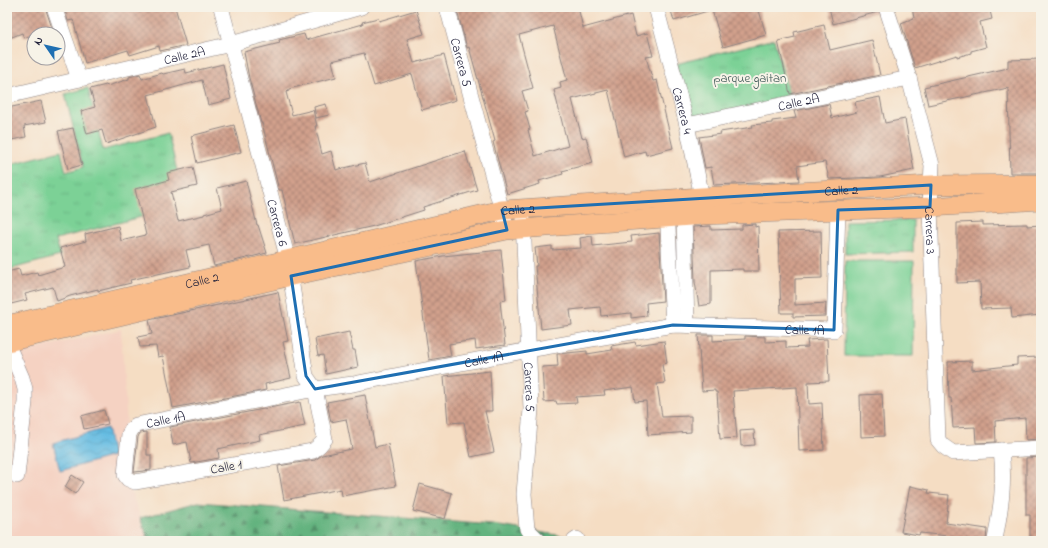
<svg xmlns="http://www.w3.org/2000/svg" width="1048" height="548" viewBox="0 0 1048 548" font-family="'Indie Flower',sans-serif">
  <defs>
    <pattern id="forest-firs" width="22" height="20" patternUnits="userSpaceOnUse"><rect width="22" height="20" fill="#64b37f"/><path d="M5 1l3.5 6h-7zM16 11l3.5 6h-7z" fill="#529169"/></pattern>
    <pattern id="park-tufts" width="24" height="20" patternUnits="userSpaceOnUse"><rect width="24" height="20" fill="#7bd196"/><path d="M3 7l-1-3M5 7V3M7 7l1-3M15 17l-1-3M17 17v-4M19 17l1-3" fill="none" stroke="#6ab382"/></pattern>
    <pattern id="water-waves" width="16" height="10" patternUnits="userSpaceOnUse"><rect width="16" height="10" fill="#65bce2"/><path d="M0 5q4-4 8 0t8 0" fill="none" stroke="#57a1c3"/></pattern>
    <pattern id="building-cross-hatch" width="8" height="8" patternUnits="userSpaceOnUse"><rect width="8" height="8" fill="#d1a08c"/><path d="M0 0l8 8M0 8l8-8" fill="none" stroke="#a98274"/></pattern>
  </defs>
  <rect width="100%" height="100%" fill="#f7f3e8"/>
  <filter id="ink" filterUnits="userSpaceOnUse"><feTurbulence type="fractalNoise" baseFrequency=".025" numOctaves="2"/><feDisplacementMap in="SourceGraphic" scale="8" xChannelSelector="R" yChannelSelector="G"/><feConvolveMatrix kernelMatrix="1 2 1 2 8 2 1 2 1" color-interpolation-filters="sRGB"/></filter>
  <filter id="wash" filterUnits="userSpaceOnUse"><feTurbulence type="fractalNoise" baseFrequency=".012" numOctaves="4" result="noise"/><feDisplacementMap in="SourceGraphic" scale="16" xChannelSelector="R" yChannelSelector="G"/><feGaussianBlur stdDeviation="0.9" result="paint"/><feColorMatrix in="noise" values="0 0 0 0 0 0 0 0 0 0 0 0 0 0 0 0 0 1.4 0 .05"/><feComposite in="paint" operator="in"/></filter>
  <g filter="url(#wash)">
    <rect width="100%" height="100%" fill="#f5ddc3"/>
    <path fill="#f5d2c2" d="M121,329L131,491L149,541H7V355Z"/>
    <path fill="#7bd196" stroke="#4e7a68" d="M845,261H914L913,356H844Z"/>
    <path fill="url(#forest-firs)" stroke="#436a5d" d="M198,502L493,525L596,541H149L140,518Z"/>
    <path fill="url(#park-tufts)" stroke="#4e7a68" d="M774,39L790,98L691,124L676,64Z
      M88,88L103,150L168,133L179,179L149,215L56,239L60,256L7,270V165L61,151L66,172L83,167L65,94Z
      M913,220V252L845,254V221Z"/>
    <path fill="url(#water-waves)" stroke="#446f8e" d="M107,428L113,456L60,471L53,443Z"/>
    <g id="blocks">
      <path fill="url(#building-cross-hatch)" fill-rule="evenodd" d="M7,7H45L52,28L24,38L22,33L7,39Z
        M64,7H175L186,45L160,51L159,46L130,55L128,50L85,63L73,20L68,21Z
        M456,7H578L583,28L631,15L636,36L647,33L653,56L646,57L653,81L657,80L673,148L646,155L645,151L624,157L608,90L572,99L582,138L586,137L593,163L562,171L563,174L539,181L540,184L507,194L493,142L495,141L469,47L467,48ZM553,26L567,80L560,82L561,88L554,90L568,146L535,156L528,130L530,129L525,112L528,111L522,91L533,88L519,35Z
        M670,7H710L711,10L674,21Z
        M711,7H758L766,35L723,47Z
        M829,7H877L878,12L833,24Z
        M912,7H989L992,19L980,22L986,47L971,51V53L957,57V55L915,68L901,23L914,18Z
        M416,10L424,34L407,39L414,63L444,55L456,100L422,110L412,74L374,86L364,53L332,61L336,77L289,89V91L286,92L292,115L313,110L317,126H315L322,154L331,151L336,170L365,163L370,182L465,151L477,190L423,207L424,210L374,226L295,244L282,190H279L262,123H261L249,78L244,52L280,43L279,40L304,34L306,40L363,24L362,22L378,18L379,21Z
        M824,25L830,50L872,40L880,75L790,94L778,41L795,37L794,32Z
        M1041,59V173H1010L1008,88L928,105L924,87L1008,68V60Z
        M223,64L231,99L208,105L202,80L148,95L156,127L106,144L102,130L87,134L81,111L95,107L90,89L106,85L107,86L129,79V77L140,74L142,79L162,73L163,74L185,69L186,73Z
        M880,97L885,123L905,119L914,170L880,177L829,179L825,162L797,166L799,181L714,185L711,167L705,168L699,137L721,134L720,132L753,127L752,125L772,123V121L796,118L794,111L829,104L832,118L857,112L855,102Z
        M41,101L46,122L24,126L26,137L7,141V108Z
        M326,104L329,115L316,118L314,107Z
        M234,125L241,152L197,163L191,136Z
        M73,128L82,165L68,169L58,131Z
        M193,167L197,186L171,192L178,221L204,215V214L222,209L217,188L246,181L257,225H258L267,253L214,266L209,245L186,250L190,267L130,280L131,283L98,291V289L70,296L57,301L53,287L25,294L27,300L7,305V272L19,269L21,276L37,272L38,275L65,267L60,248L86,241L85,234L118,226L121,241L146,235L135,189L169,180L167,173Z
        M983,222V225L1027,224V226L1041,225V315L1012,318L1011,308L981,309L980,282L957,283V223Z
        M755,224V227L758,226L759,271H743V269L711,270V304L699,306L695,282L693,227L711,226V230L742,229V225Z
        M821,231L822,278L795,279V305L826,303L825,316L793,317V313H781L778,232Z
        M659,233L663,301L646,303L647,316L631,318V313L601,316L600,307L570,310L572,325L541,329L535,266H537L535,248L552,246V250L581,248L580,238L592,236L593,246L632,242L631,236Z
        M501,250L506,300L500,301L505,345L476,349L475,340L449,344L451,356L429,360L416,261L443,256Z
        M278,292L288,341L283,342L291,378L265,384L266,390L173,408L163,356L158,357L156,346L140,347L138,337L152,334L149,320Z
        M349,332L353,350H355L358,367L326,374L323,355L318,356L315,339Z
        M698,335H713V341L745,339V336L765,337V342L786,341V348L808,347L807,340L827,339L829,381L808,382L809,404L822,403L824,450L799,451L797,387L733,391L737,438L720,439L717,392H715V390L702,391Z
        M664,341L667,363L662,364L665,383L657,384L662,417L691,416V432L648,435L646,401L635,402L633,387L604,391L605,395L576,397L577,403L557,404L556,401L544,402L542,367L558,366L557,354L587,351V354L612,350L611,346L635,342L636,345Z
        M1039,357L1040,397L1038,398L1040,439L1026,440L1025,418L995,421L996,442L976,443L975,427L953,428L951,398H949L948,362L972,361V370L1017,365V358Z
        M490,371L492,411H485L494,452L471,457L464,422L448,423L444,376Z
        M882,394L884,436L861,437L860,395Z
        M365,395L375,447L388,444L396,486L342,496L341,489L284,500L278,466L315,460L322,455L352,449L346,419L331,422L327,402Z
        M300,402L305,426L259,435L260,440L218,449L219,458L191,463L187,442L173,445L170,427Z
        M104,410L108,424L84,429L81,416Z
        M754,430L755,445L741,446L740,431Z
        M147,432V455H151V470L135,472H134L138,437L140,433Z
        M1040,457L1041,541H1030V515H1026V458Z
        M72,475L83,482L75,494L65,487Z
        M420,484L452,493L445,519L413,511Z
        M910,486L929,490L928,493L949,495L946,523L987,529L986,541H947L948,536L920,533L919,535L901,532Z"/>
    </g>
  </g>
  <g filter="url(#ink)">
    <use href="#blocks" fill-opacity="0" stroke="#8c807f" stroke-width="1"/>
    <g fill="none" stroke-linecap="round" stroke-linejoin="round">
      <g stroke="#8c807f" stroke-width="16">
        <g id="minor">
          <path d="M54,7L79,79"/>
          <path id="s1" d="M221,7L288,260L306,376L315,389L325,439L320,445L313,451L135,482L128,479L125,475L129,434L132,429L136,425L315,389L353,384L529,350L673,325L834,330L838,210"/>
          <path id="s2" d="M447,7L507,230"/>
          <path id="s3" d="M656,7L687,125L702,197V208"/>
          <path id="s4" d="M886,7L909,78L932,165L930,207L938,440L943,446L953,453L1041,448"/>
          <path id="s5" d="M7,96L231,44L361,7"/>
          <path id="s6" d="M687,125L909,78"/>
          <path d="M686,206L684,216L687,325"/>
          <path d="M667,208L673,325"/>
          <path id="s7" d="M523,219L531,409L524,494L527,529L539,541"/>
          <path d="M7,343L22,378L25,389V402L17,476"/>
          <path d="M995,540C1001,507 1005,484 1001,450"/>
          <path d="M574,541L577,539"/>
        </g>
      </g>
      <g stroke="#8c807f" stroke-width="20">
        <g id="major">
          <path id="s8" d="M7,325L502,210L702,197L931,185L1041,184"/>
          <path d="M7,342L291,276L507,230L703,215L930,207L1041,200"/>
        </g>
      </g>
      <use href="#minor" stroke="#fff" stroke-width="15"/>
      <use href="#major" stroke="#f9bc8a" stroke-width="19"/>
    </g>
  </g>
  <path fill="none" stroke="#1f6fb2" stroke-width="3" stroke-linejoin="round" d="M931,185L930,207L838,210L834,330L673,325L315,389L306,376L291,276L507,230L502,210Z"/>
  <g text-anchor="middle" stroke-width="4" stroke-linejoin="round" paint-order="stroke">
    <g font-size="13" fill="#22223b" stroke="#f7f3e8">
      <text dy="5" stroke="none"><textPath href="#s5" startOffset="182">Calle 2A</textPath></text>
      <text dy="5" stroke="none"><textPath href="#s2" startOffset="57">Carrera 5</textPath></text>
      <text dy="5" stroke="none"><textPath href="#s6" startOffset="114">Calle 2A</textPath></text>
      <text dy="5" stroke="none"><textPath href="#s3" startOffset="107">Carrera 4</textPath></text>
      <text dy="5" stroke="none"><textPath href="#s8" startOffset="848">Calle 2</textPath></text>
      <text dy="5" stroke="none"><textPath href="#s8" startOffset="524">Calle 2</textPath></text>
      <text dy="5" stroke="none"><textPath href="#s1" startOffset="223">Carrera 6</textPath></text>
      <text dy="5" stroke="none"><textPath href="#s4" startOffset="230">Carrera 3</textPath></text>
      <text dy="5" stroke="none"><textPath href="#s8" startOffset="200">Calle 2</textPath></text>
      <text dy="5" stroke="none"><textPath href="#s1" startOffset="1387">Calle 1A</textPath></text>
      <text dy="5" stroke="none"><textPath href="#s1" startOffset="1063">Calle 1A</textPath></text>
      <text dy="5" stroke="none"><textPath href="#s7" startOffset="168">Carrera 5</textPath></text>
      <text dy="5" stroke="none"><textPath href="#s1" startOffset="739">Calle 1A</textPath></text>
      <text transform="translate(226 466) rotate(-10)" y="5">Calle 1</text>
    </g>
    <g font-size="13" fill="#3d5756" stroke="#f7f3e8">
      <text x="750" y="82">parque gaitan</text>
    </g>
  </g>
  <rect width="1048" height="548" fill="none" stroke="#f7f3e8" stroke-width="24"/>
  <g transform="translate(46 46) rotate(304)"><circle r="19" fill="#f7f3e8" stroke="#a29fa3"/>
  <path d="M0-3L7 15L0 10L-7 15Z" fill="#1f6fb2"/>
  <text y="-6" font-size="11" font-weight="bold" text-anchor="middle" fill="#22223b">N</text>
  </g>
</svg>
